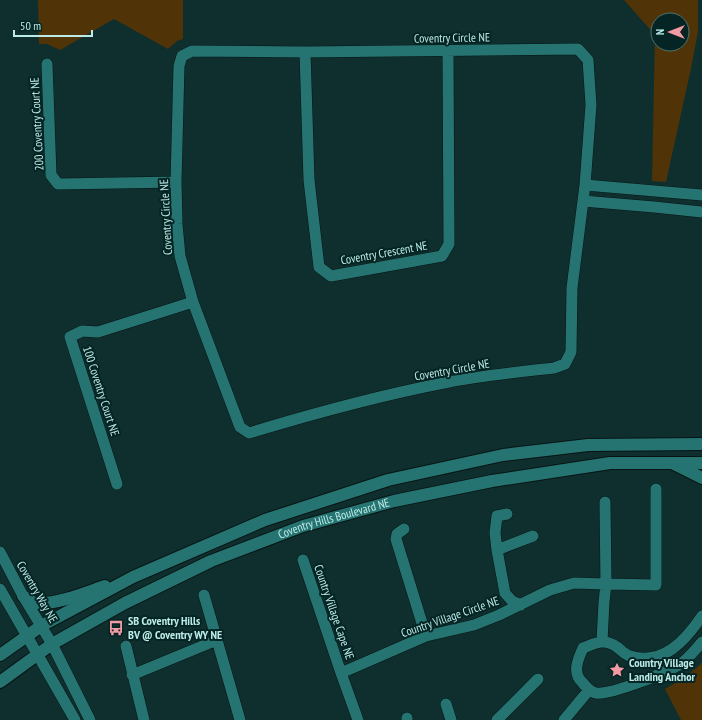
<svg xmlns="http://www.w3.org/2000/svg" width="702" height="720" viewBox="0 0 702 720" font-family="'PT Sans Narrow',sans-serif">
  <rect width="100%" height="100%" fill="#0f2f2e"/>
  <path fill="#503307" fill-rule="evenodd" d="M38,0H183V39L177,41L168,49L114,19L60,50L47,44H39Z
    M624,0H698V32L690,73L666,182L652,181L655,35ZM658,20H682V44H658Z
    M702,663V720H681L665,689L684,678Z"/>
  <g fill="none" stroke-linecap="round" stroke-linejoin="round">
    <g stroke="#071414" stroke-width="12">
      <path id="minor" d="M578,49L588,60L591,105L585,185L572,288L571,352L565,364L554,368C519,372 484,375 449,382C381,395 315,413 249,433L240,427L193,302L180,256L177,224L176,182L179,66L182,56L192,51L305,52Z
        M305,52L309,180L319,267L331,276L442,256L449,244L448,51
        M47,64L51,175L58,184L176,182
        M585,185L702,195
        M583,201L654,207L702,212
        M117,484L70,337L82,331L98,332L193,302
        M605,502L606,584L656,585V489
        M507,514L497,516L495,533L497,550L505,593L512,601L521,605
        M404,529L397,534L396,539L426,636
        M497,550L533,536
        M0,552L23,596L52,644L90,720
        M303,560L341,673
        M0,589L75,720
        M204,595L240,720
        M702,616C685,641 663,666 630,656C625,655 621,650 617,647C604,638 596,643 583,648C578,659 572,673 582,682C586,687 590,692 596,693C611,695 666,673 680,664C689,658 695,650 702,642
        M126,646L144,720
        M132,675L217,640
        M446,704L451,720
        M407,718V720
        M358,720L341,673L426,636L474,625L499,615L550,590L574,583L606,584L604,602L602,641
        M497,720L538,679
        M564,720L589,690"/>
    </g>
    <g stroke="#071414" stroke-width="14">
      <g id="tertiary">
        <path d="M674,464L702,478"/>
        <path d="M23,596C27,599 32,603 37,603C56,605 87,592 105,586"/>
        <path d="M0,655L41,626L133,577L265,520L388,480L503,455L588,445L702,444"/>
        <path id="s1" d="M0,682L52,644L125,603L211,561L303,526L394,501L492,481L610,463H702"/>
      </g>
    </g>
    <use href="#minor" stroke="#257471" stroke-width="11"/>
    <use href="#tertiary" stroke="#257471" stroke-width="12"/>
  </g>
  <defs>
    <g id="bus-bare" transform="scale(1.2)"><path d="M-5-6H5V4H4V6H2V4H-2V6H-4V4H-5ZM-3.5-4V0h7V-4ZM-3.5 1.2v1.5H-2V1.2ZM2 1.2v1.5H3.5V1.2Z" fill="#f49aa5" stroke="#042524" stroke-width="2.5" paint-order="stroke"/></g>
    <g id="sight-bare" transform="scale(1.2)"><path d="M0-6L1.8-2.2L6-1.7L2.9 1.2L3.7 5.4L0 3.3L-3.7 5.4L-2.9 1.2L-6-1.7L-1.8-2.2Z" fill="#f49aa5" stroke="#042524" stroke-width="2.5" paint-order="stroke"/></g>
  </defs>
  <g fill-rule="evenodd">
    <use href="#bus-bare" x="116" y="628"/>
    <use href="#sight-bare" x="617" y="670"/>
  </g>
  <g text-anchor="middle" stroke-width="4" stroke-linejoin="round" paint-order="stroke">
    <g font-size="12" fill="#bceae7" stroke="#042524">
      <text transform="translate(452 38) rotate(-1)" y="4">Coventry Circle NE</text>
      <text transform="translate(37 124) rotate(-93)" y="4">200 Coventry Court NE</text>
      <text transform="translate(166 217) rotate(-93)" y="4">Coventry Circle NE</text>
      <text transform="translate(384 253) rotate(-10)" y="4">Coventry Crescent NE</text>
      <text transform="translate(452 370) rotate(-10)" y="4">Coventry Circle NE</text>
      <text transform="translate(101 391) rotate(72)" y="4">100 Coventry Court NE</text>
      <text dy="4" stroke="none"><textPath href="#s1" startOffset="374">Coventry Hills Boulevard NE</textPath></text>
      <text transform="translate(37 592) rotate(60)" y="4">Coventry Way NE</text>
      <text transform="translate(334 612) rotate(71)" y="4">Country Village Cape NE</text>
      <text transform="translate(450 617) rotate(-19)" y="4">Country Village Circle NE</text>
    </g>
    <g font-size="12" font-weight="bold" fill="#bceae7" stroke="#042524" text-anchor="start">
      <text x="128" y="625">SB Coventry Hills<tspan x="128" dy="14">BV @ Coventry WY NE</tspan></text>
      <text x="629" y="667">Country Village<tspan x="629" dy="14">Landing Anchor</tspan></text>
    </g>
  </g>
  <g transform="translate(670 32) rotate(270)"><circle r="19" fill="#042524" stroke="#4e7472"/>
  <path d="M0-3L7 15L0 10L-7 15Z" fill="#f49aa5"/>
  <text y="-6" font-size="11" font-weight="bold" text-anchor="middle" fill="#bceae7">N</text>
  </g>
  <path d="M14 30v6h78v-6" fill="none" stroke="#bceae7" stroke-width="2"/>
  <text x="20" y="30" font-size="12" fill="#bceae7" stroke="#042524" stroke-width="3" paint-order="stroke">50 m</text>
</svg>
